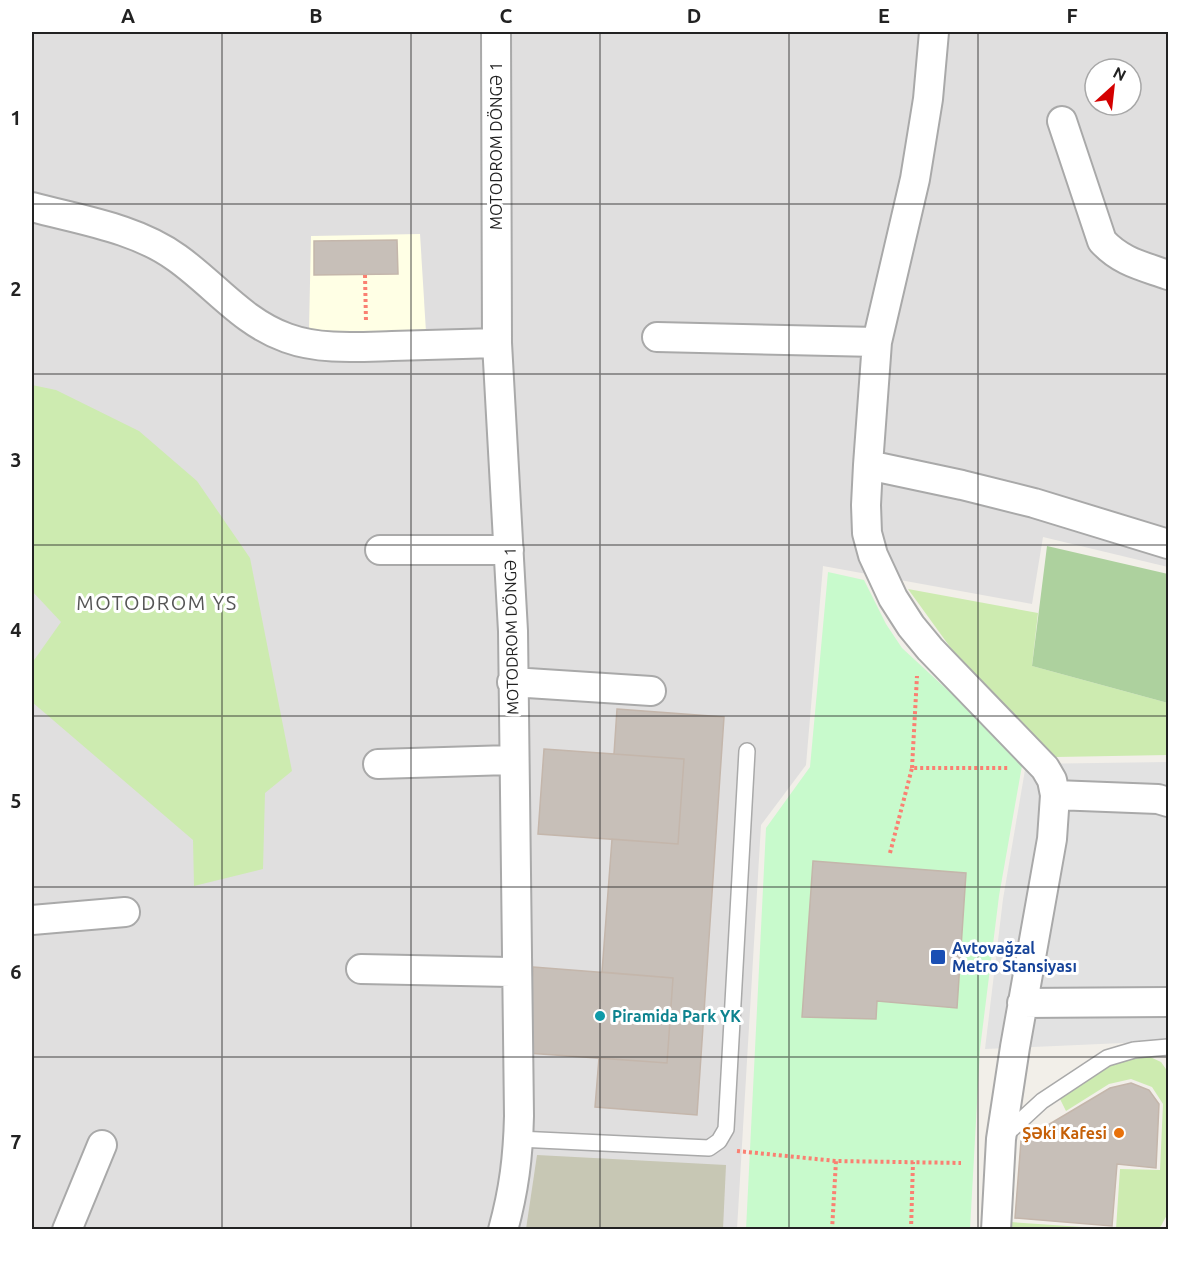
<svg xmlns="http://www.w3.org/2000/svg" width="1200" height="1261" viewBox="0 0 1200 1261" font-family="Ubuntu,sans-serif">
  <rect width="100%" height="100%" fill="#f2efe9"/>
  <path fill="#e0dfdf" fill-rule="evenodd" d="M32,32H1168V567L1043,537L1032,604L823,566L806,765L761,825L737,1229H32ZM1095,69H1131V105H1095Z"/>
  <path fill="#ffffe5" d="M420,234L426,332L309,331L311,236Z"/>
  <path fill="#c7c7b4" d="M537,1155L726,1165L723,1229H526Z"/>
  <path fill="#cdebb0" d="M32,385L56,390L139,431L197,481L250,558L292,771L265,793L263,869L194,886L193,840L32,702V663L61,622L32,591Z
    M908,589L1038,613L1032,666L1168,703V755L1056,757L998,701L958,658Z
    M1148,1056L1161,1062L1168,1072V1213L1161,1226L1157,1229H1116L1120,1169L1160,1170L1163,1104L1152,1087L1131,1079L1109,1084L1066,1111L1059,1097L1125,1057Z
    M1010,1222L1112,1229L1009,1230Z"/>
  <path fill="#add19e" d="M1047,546L1168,574V703L1032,666Z"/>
  <path fill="#c8facc" d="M828,572L864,580L886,624L902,648L1023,760L999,896L980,1049L970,1229L746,1230L766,828L810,767Z"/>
  <path fill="#e2e2e2" d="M1168,762V1041L985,1049L1003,899L1026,764Z"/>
  <path fill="#c7bfb8" stroke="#c4b6ab" stroke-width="1.5" d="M397,240L398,274L314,275V241Z
    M617,709L724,717L697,1115L595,1107L599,1058L667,1063L673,978L602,972L612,839L678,844L684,759L614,754Z
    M544,749L684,759L678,844L538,834Z
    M813,861L966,873L957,1008L877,1001L876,1019L802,1017Z
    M533,967L673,978L667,1063L527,1053Z
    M1131,1083L1149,1090L1159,1104L1156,1168L1117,1164L1112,1226L1015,1218L1021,1141L1110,1088Z"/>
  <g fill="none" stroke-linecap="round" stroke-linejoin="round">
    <g stroke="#a9a9a9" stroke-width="18">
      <path id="lane" d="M1003,1137L1042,1101L1107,1058L1134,1050L1168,1047
        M518,1139L709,1148L719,1141L726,1129L747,751"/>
    </g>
    <g stroke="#a9a9a9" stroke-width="32">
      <path id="street" d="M496,32L497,343L513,631L519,1116C518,1157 514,1190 503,1230
        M934,32L928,99L915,179L877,342L868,465L866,505L867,533L873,555L893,598L911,626L930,649L1045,768L1052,780L1055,795L1052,839L1015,1047L1001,1139L996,1230
        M1062,121L1102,241C1121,262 1143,266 1168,275
        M32,207C80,220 136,228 177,258C215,285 242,322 287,338C320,350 357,347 392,346C427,345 462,344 497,343
        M657,337L877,342
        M868,465L962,485L1034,503L1168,544
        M380,550H509
        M512,682L651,691
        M378,764L513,760
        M1055,795L1158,799L1168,802
        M32,920L125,912
        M361,969L516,972
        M1022,1003L1168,1002
        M67,1230L102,1145"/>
    </g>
    <path stroke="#fa8072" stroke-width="4" stroke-dasharray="3 3" stroke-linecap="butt" d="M365,275L366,322
      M912,768L917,676
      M890,853L912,768H1008
      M737,1151L836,1161L961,1163
      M832,1230L836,1161
      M911,1230L913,1162"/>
    <use href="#lane" stroke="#fff" stroke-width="15"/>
    <use href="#street" stroke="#fff" stroke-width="28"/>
  </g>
  <path fill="none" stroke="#222" stroke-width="1.5" stroke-opacity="0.55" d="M222,32V1230M411,32V1230M600,32V1230M789,32V1230M978,32V1230M32,204H1168M32,374H1168M32,545H1168M32,716H1168M32,887H1168M32,1057H1168"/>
  <rect fill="#1a4fb4" stroke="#fff" stroke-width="2" x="930" y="949" width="16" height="16" rx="3"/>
  <circle fill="#0f9aa8" stroke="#fff" stroke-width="2" cx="600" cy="1016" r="6"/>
  <circle fill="#e8710a" stroke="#fff" stroke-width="2" cx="1119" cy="1133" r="6"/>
  <g text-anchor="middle" stroke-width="6" stroke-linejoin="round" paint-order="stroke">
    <g font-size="16" fill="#222" stroke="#fff">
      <text transform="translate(496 146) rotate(-90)" y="6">MOTODROM DÖNGƏ 1</text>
      <text transform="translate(511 631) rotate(-91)" y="6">MOTODROM DÖNGƏ 1</text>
    </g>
    <g font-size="16" font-weight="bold" fill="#164399" stroke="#fff" text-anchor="start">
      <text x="952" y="954">Avtovağzal<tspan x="952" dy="18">Metro Stansiyası</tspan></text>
    </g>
    <g font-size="16" font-weight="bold" fill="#0d838f" stroke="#fff" text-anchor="start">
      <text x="612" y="1022">Piramida Park YK</text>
    </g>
    <g font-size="16" font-weight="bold" fill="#c56008" stroke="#fff" text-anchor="end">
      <text x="1107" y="1139">Şəki Kafesi</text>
    </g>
    <g font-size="20" letter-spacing="1.5" fill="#555" stroke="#fff">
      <text x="157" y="610">MOTODROM YS</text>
    </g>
  </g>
  <rect width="1200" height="1261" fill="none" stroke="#ffffff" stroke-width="66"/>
  <g transform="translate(1113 87) rotate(27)"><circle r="28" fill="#ffffff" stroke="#a7a7a7" stroke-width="1.5"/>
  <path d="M0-4.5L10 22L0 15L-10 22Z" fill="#d40000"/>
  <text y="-9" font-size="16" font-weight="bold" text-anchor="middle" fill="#222222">N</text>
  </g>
  <rect x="33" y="33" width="1134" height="1195" fill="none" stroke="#222" stroke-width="2"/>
  <g font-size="20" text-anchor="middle" font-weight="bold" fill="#222">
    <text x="128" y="23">A</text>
    <text x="316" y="23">B</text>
    <text x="506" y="23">C</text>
    <text x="694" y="23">D</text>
    <text x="884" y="23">E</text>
    <text x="1072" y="23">F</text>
    <text x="16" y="125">1</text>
    <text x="16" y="296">2</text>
    <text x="16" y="467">3</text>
    <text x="16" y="637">4</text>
    <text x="16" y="808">5</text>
    <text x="16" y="979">6</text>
    <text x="16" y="1149">7</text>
  </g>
</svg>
